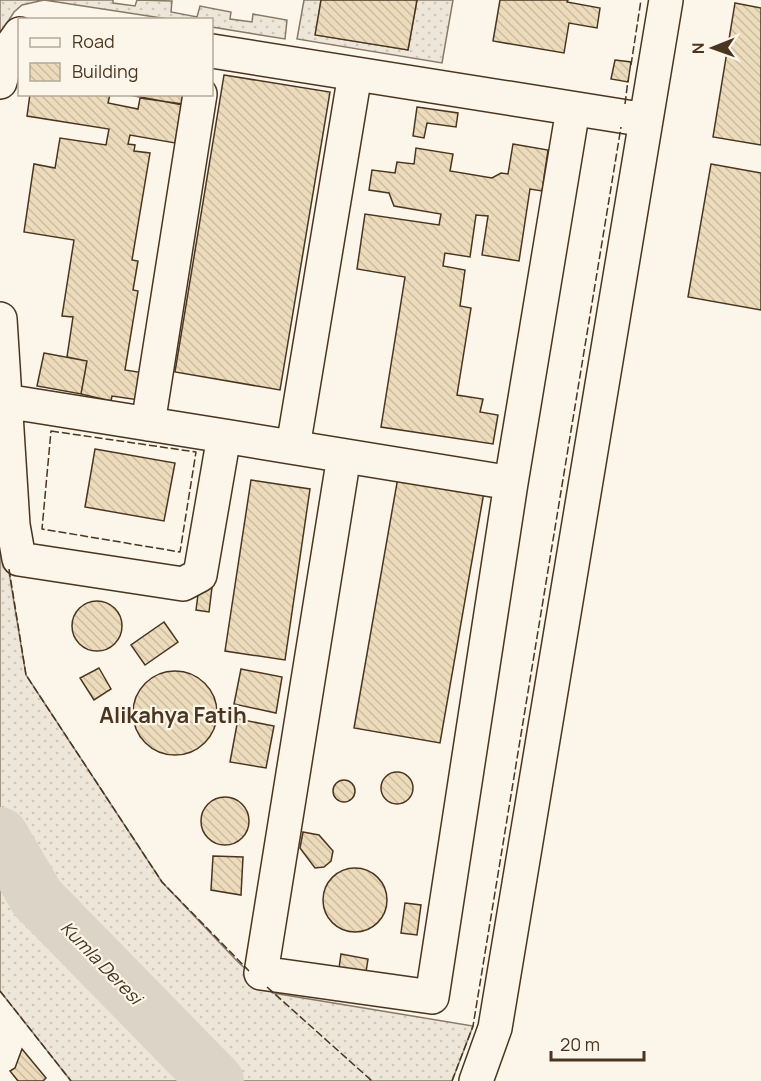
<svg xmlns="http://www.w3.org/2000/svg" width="761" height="1081" viewBox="0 0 761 1081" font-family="Manrope,sans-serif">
  <defs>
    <pattern id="grass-dots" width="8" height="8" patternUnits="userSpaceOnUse" patternTransform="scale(1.5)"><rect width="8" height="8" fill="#ede6d9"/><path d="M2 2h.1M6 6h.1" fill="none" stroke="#cdc6ba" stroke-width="1.8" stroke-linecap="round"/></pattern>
    <pattern id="building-back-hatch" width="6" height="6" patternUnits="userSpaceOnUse" patternTransform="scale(1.5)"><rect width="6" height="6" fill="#ecdcbc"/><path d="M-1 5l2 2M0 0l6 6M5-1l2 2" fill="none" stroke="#ccbda1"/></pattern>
  </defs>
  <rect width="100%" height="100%" fill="#fbf6e9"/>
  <path fill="url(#grass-dots)" stroke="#887966" stroke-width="1.5" d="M0,0H113V3L135,6L137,0L172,1L171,12L197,17L200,6L231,12L230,19L252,22L253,14L287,20L285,39L212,27V20L168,19L44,0L22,5L14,12L0,34Z
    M304,0H321L316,35L408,50L417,0H453L442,63L297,39Z
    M0,503L1,524L26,675L162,882L238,962L273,993L473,1026L452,1081H71L0,991Z"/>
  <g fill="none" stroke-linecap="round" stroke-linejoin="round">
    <path stroke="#dcd4c6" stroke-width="56" d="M0,835L37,898L216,1081"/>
  </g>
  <path fill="url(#building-back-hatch)" stroke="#4a3520" stroke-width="1.5" d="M321,0H417L408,50L315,35Z
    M500,0H568L567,2L600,8L597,28L569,23L564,53L493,41Z
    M735,3L761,8V145L713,137Z
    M615,60L631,62L628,82L611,79Z
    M224,75L330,92L280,390L175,372Z
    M30,94H110L108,103L138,109L140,98L182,104L175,143L130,135L128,144L135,145L134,151L150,153L132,260L138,261L133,290L138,291L125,370L144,373L139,400L112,396L111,401L81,394L87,361L67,357L73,317L62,316L74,240L24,232L34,164L55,168L60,138L106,145L109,129L27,116Z
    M124,94H191L189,106Z
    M417,107L458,113L456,127L427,123L424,138L413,136Z
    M513,144L548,150L542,191L530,189L519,261L482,255L488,216L476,215L470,257L445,253L443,266L465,270L460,306L471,308L457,395L483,399L480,412L498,415L493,444L381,427L405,277L357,269L365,214L439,225L441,214L394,206L389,193L369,190L372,170L395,173L397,162L414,164L416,148L453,154L450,171L492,178L501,173L508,174Z
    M711,164L761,173V310L688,297Z
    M44,353L87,361L81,394L37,386Z
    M95,449L175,463L164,521L85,507Z
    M398,477L484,492L440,743L354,728Z
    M251,480L310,489L285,660L225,651Z
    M213,579L209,612L196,610L199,587Z
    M72 626a25 25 0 1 1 50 0a25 25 0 1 1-50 0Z
    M164,622L178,642L145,665L131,645Z
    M99,668L111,689L94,700L80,678Z
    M241,669L282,677L276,713L234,704Z
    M133 713a42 42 0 1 1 84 0a42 42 0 1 1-84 0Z
    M238,719L274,726L266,768L230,762Z
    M381 788a16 16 0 1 1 32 0a16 16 0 1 1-32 0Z
    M333 791a11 11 0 1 1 22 0a11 11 0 1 1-22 0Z
    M201 821a24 24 0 1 1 48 0a24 24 0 1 1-48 0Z
    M303,832L319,835L333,851L331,861L324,867L315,868L300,848Z
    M213,856L243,857L241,895L211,890Z
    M323 900a32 32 0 1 1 64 0a32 32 0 1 1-64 0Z
    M405,903L421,905L417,935L401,933Z
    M341,954L368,959L366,972L339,968Z
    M22,1049L46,1078L43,1081H18L10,1071L15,1068Z"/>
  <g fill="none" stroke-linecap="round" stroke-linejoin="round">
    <g stroke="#4a3520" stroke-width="36">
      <path id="minor" d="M212,51L646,120
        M0,82L8,51L20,34
        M0,319L13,525L19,559L183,584L200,575L224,436L511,483L573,109
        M5,401L224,436
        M148,424L200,94
        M293,447L355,74
        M344,456L261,973L432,997L511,483
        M476,1081L495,1028L666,0"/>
    </g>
    <use href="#minor" stroke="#fbf6e9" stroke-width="33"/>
    <path stroke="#4a3520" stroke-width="1.5" stroke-dasharray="8 3" stroke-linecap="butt" d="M631,65L641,0
      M625,104L628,80
      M51,431L196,452L180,552L42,529Z
      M9,569L26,675L162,882L249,971
      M267,987L372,1081
      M0,991L71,1081
      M452,1081L473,1026L621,127"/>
  </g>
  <g text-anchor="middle" stroke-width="4.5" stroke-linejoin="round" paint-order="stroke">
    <g font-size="18" font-style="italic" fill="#4a3520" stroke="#fbf6e9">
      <text transform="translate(101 963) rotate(46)" y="6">Kumla Deresi</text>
    </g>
    <g font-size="22" font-weight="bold" fill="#4a3520" stroke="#fbf6e9">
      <text x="173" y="723">Alikahya Fatih</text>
    </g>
  </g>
  <rect x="18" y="18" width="195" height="78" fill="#fbf6e9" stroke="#b4a999" stroke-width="1.5"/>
  <rect x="30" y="38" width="30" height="9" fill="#fbf6e9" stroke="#b4a999" stroke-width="1.5"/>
  <text x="72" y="48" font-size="18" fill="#4a3520">Road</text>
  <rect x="30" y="63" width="30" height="18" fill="url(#building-back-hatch)" stroke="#b4a999" stroke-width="1.5"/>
  <text x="72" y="78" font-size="18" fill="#4a3520">Building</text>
  <g transform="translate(713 48) rotate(269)" stroke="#fbf6e9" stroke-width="4.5" paint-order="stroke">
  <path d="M0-4.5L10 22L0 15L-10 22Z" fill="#4a3520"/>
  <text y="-9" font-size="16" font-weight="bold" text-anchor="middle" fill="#4a3520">N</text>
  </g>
  <path d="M551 1051v9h93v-9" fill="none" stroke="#4a3520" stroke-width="3"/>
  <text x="560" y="1051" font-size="18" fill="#4a3520" stroke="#fbf6e9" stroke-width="4.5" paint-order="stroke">20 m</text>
</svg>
